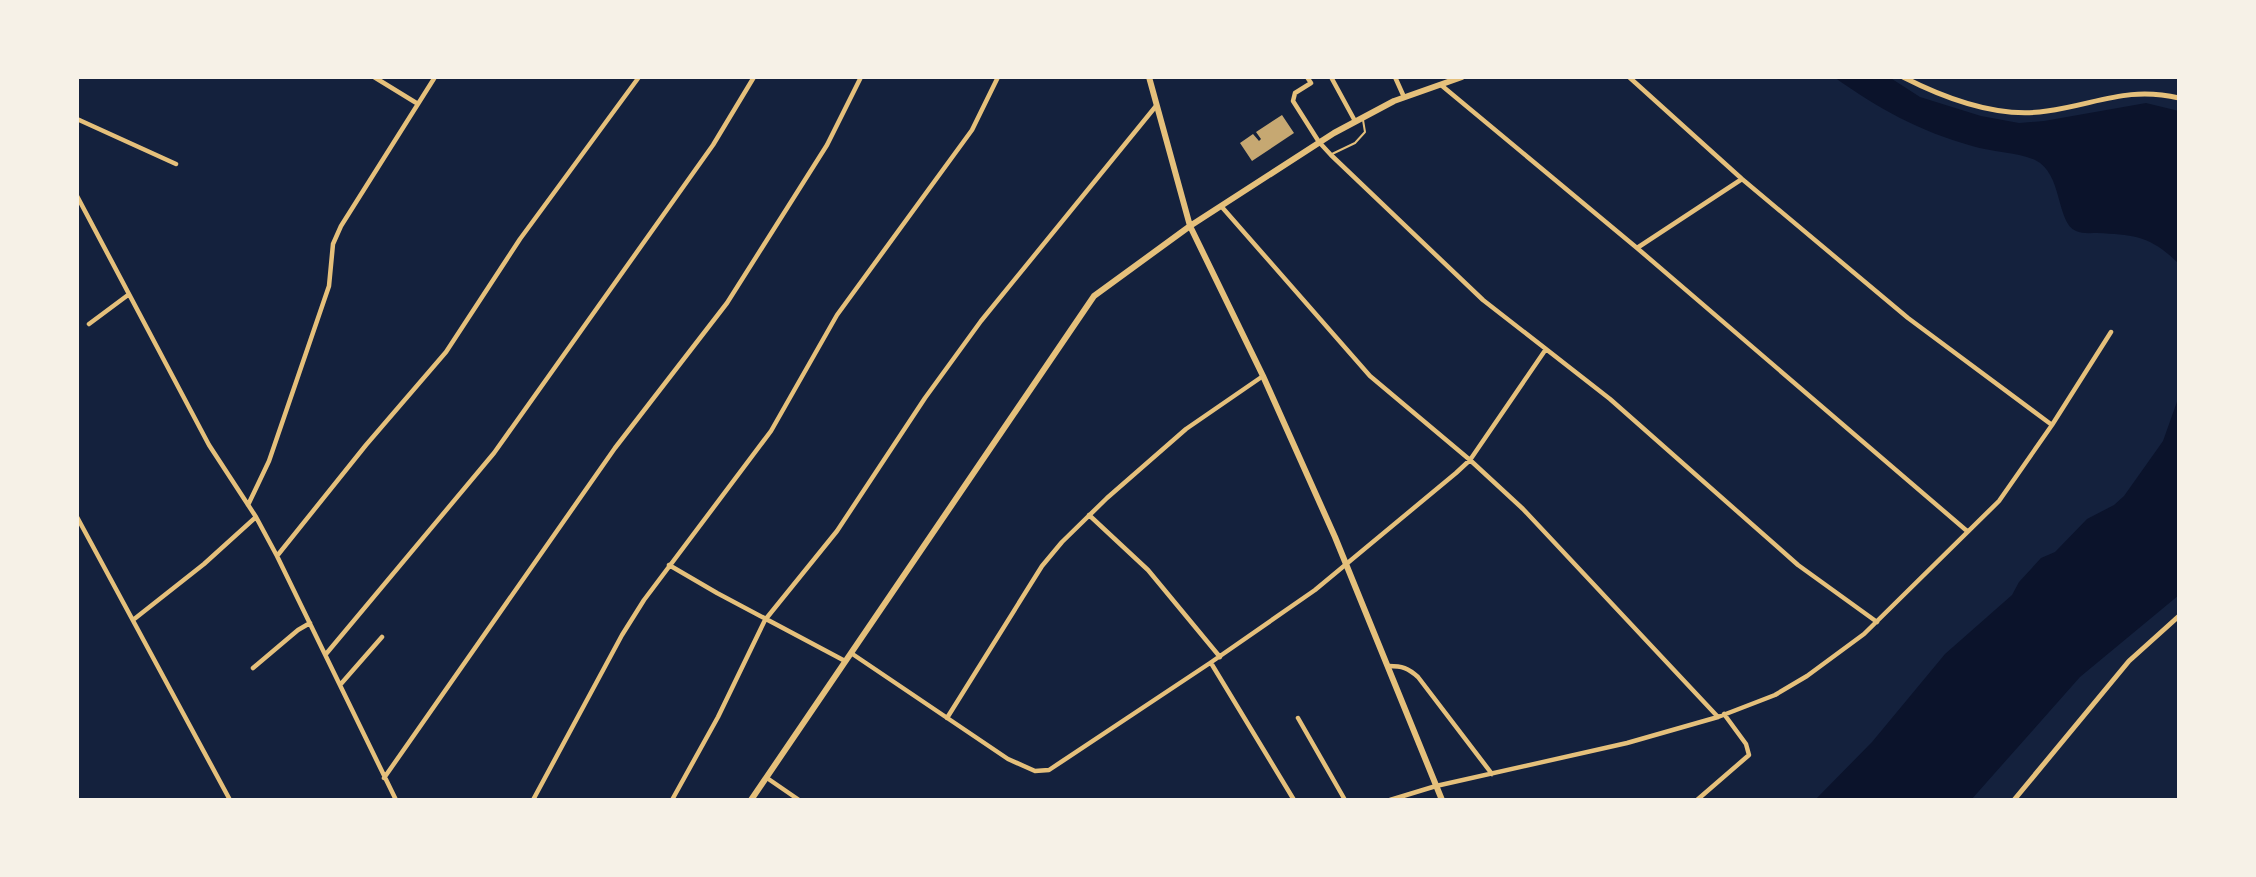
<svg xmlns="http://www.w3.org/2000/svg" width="2256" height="877" viewBox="0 0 2256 877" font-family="Overpass,sans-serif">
  <rect width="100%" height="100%" fill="#14213d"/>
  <path fill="#0b132b" d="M1834,77H1889L1920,97L1981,116L2019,123L2044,121L2146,103L2179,111V264C2151,236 2135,235 2097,233C2091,233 2082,234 2076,231C2056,223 2063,173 2035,160C2016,152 1992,152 1972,146C1919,131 1879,109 1834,77Z
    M2179,396V595L2080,677L1971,800H1815L1872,742L1945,654L2012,595L2019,582L2041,558L2055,552L2087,519L2114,505L2124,496L2163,441Z"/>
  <path fill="#c6a872" d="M1282,115L1294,133L1252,161L1240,143L1253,134L1259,141L1261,139L1256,132Z"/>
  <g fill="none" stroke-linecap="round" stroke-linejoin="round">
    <path stroke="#e5c07b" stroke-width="2" d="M1332,154L1355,143L1365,132L1363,120"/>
    <path stroke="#e5c07b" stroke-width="4.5" d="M374,77L418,104
      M1307,77L1311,83L1295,93L1293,101L1319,142L1331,155L1483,300L1610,399L1798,565L1877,622
      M1331,77L1355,121
      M1395,77L1404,97
      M1629,77L1742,179L1908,318L2052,425
      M1441,85L1637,248L1967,531
      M77,119L176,164
      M77,196L209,445L256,517L277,556L396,800
      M1221,206L1370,376L1470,460L1523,509L1718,717
      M1637,248L1742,179
      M89,324L128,295
      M248,505L269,461L329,286L333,244L341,226L435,77
      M1089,515L1148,570L1220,657
      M77,517L230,800
      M277,556L366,445L446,352L520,239L639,77
      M669,565L717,593L845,661
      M133,620L204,564L256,517
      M851,653L1008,759L1035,771L1049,770L1210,663L1315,590L1456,473L1470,460L1546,349
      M326,654L494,453L713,145L754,77
      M1211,663L1294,800
      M1389,666C1402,666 1408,668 1418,677L1492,774
      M253,668L298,630L310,623
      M340,685L382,637
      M947,718L1042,566L1062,542L1107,498L1186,429L1263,376
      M1298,718L1345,800
      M384,778L615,448L727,303L827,145L861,77
      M767,778L799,800
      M533,800L622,635L644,600L771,431L837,315L972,130L998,77
      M672,800L718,717L765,620L837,531L925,398L981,321L1156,106
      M1390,800L1436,786L1627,743L1718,717L1775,695L1807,676L1864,634L1999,501L2052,425L2111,332
      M1697,800L1749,755L1746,744L1724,714"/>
    <path stroke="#e5c07b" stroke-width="5" d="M1903,77C1946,99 1998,119 2047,111C2097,104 2127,86 2179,98
      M2014,800L2129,661L2179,616"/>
    <path stroke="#e5c07b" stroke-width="6" d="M1149,77L1190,226L1263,376L1335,537L1442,800
      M751,800L1094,296L1190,226L1334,133L1394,101L1462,77"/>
  </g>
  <rect width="2256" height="877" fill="none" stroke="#f6f1e7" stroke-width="158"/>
</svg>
